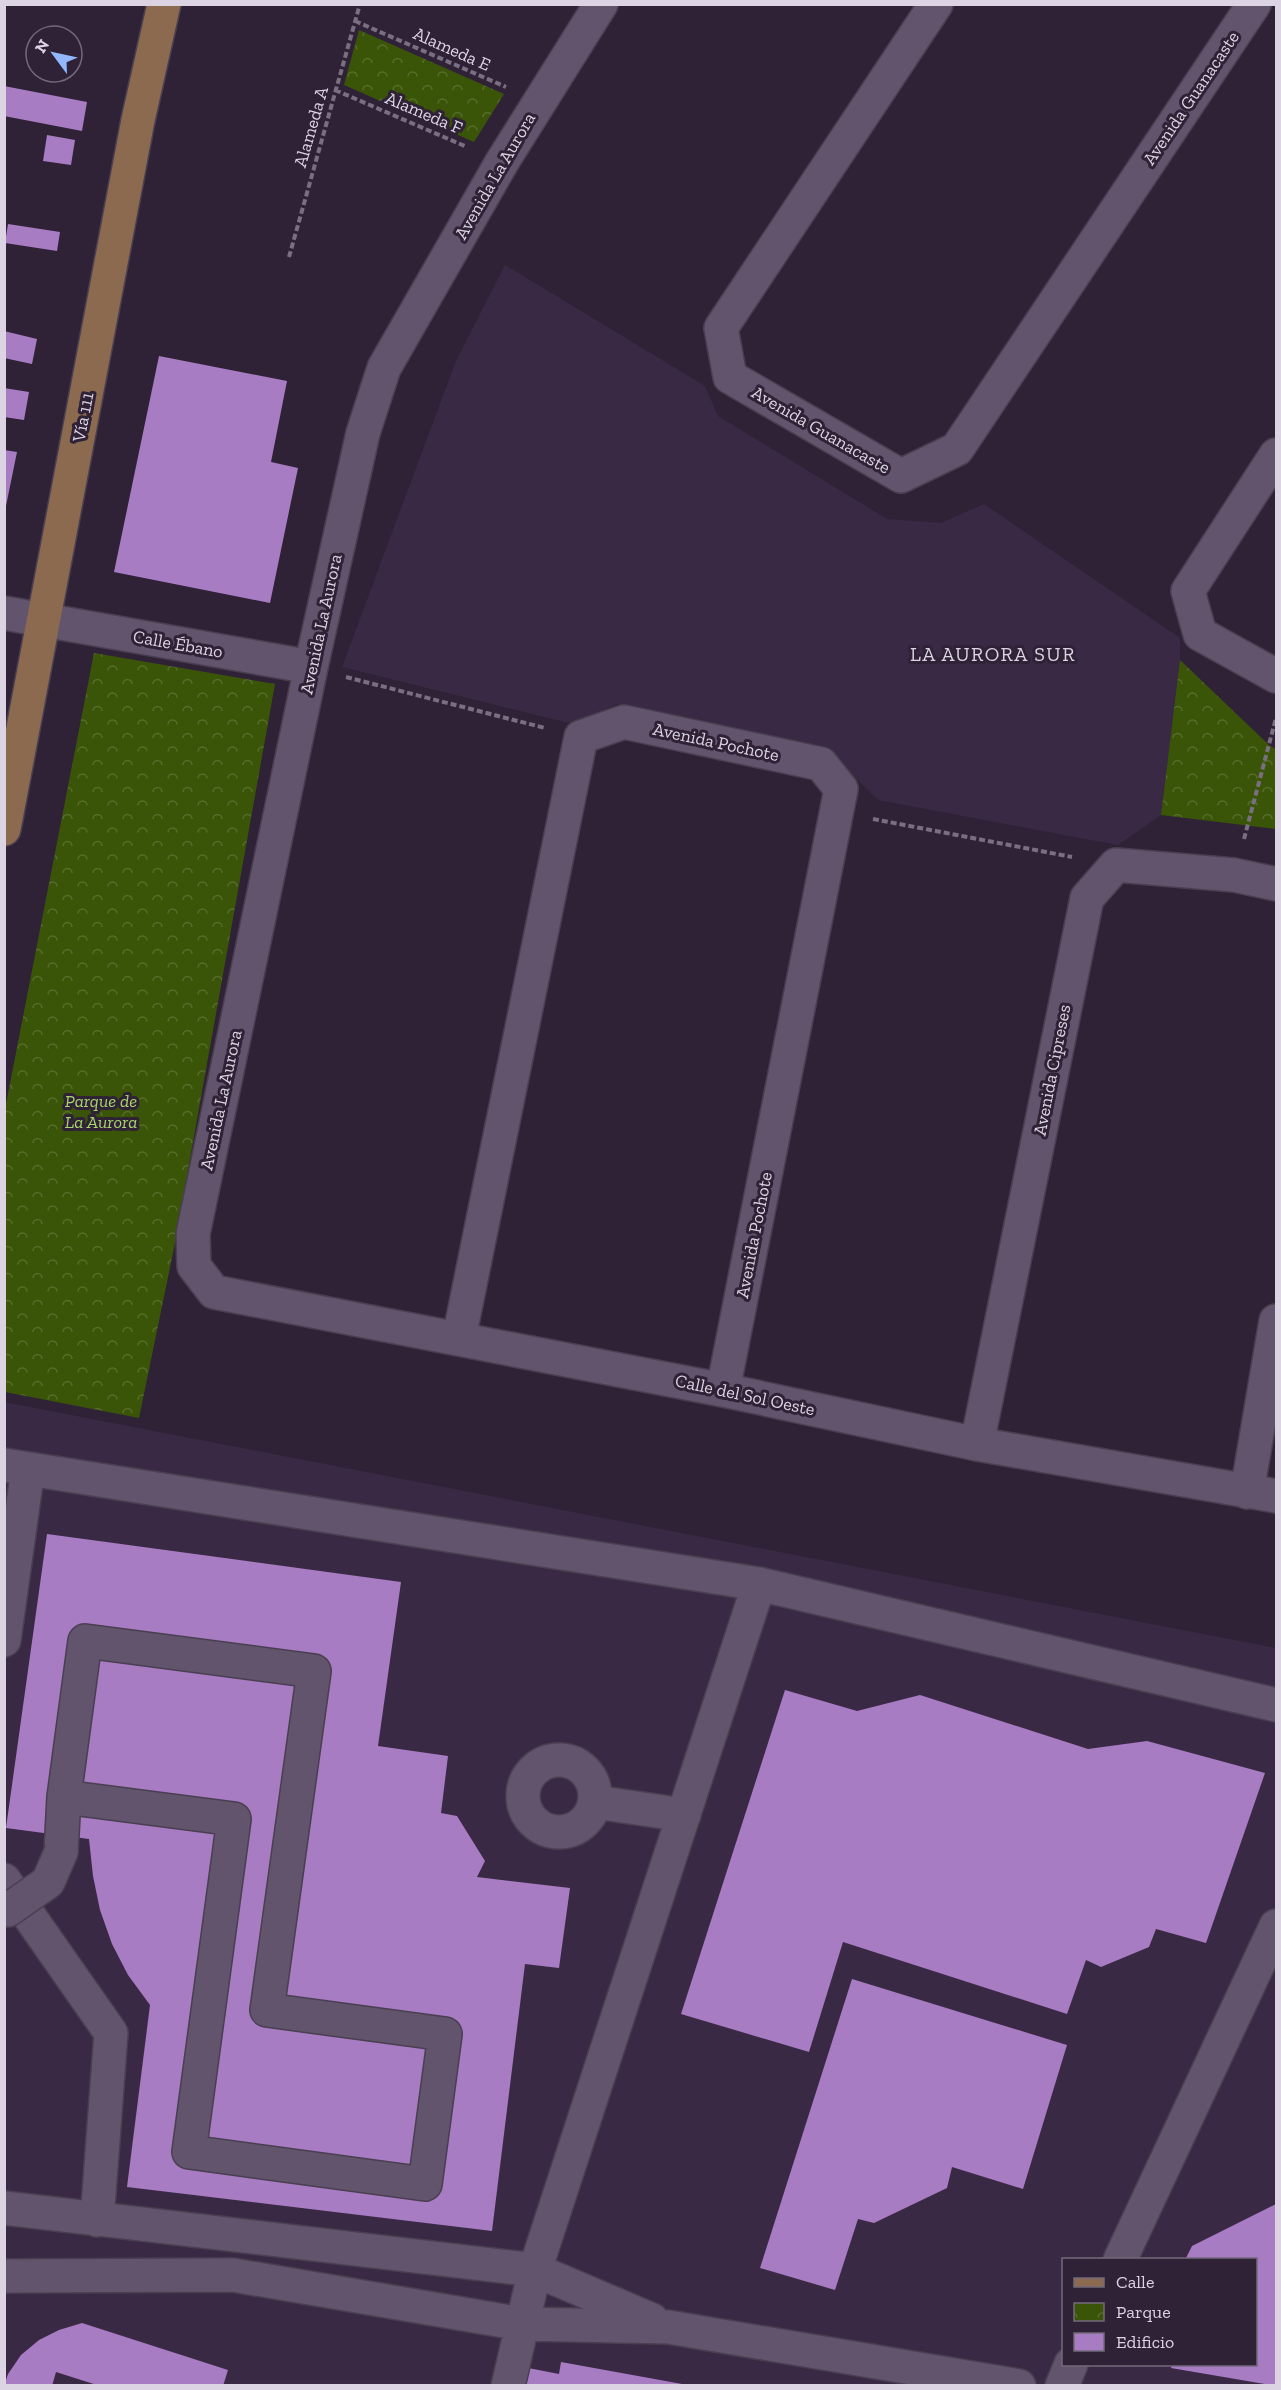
<svg xmlns="http://www.w3.org/2000/svg" width="1281" height="2390" viewBox="0 0 1281 2390" font-family="'Zilla Slab',serif">
  <defs>
    <pattern id="park-crowns" width="20" height="18" patternUnits="userSpaceOnUse" patternTransform="scale(1.5)"><rect width="20" height="18" fill="#3a5507"/><path d="M2 6a3 3 0 1 1 6 0M12 15a3 3 0 1 1 6 0" fill="none" stroke="#566d2b"/></pattern>
  </defs>
  <rect width="100%" height="100%" fill="#2f2237"/>
  <path fill="#3a2944" fill-rule="evenodd" d="M505,265L705,386L718,416L887,519L941,523L984,504L1180,638V660L1161,815L1118,845L878,800L824,747L617,704L573,724L342,667L456,361Z
    M4,1402L1276,1648V2385H5ZM1064,2260H1256V2364H1064Z"/>
  <path fill="url(#park-crowns)" d="M359,30L504,94L474,142L344,85Z
    M94,653L275,684L174,1248L139,1418L5,1392V1109Z
    M1180,660L1270,746L1276,749V829L1161,815Z"/>
  <path fill="#a87cc3" d="M4,86L87,102L82,131L4,116Z
    M47,135L75,140L71,165L43,161Z
    M8,224L60,232L57,251L5,243Z
    M4,331L37,339L32,364L4,358Z
    M159,356L287,381L271,462L298,468L270,603L114,572Z
    M4,388L29,392L24,420L4,417Z
    M4,450L17,452L6,506H4Z
    M47,1534L401,1582L378,1746L448,1756L441,1813L457,1816L485,1861L477,1877L570,1888L559,1968L525,1964L492,2231L127,2187L150,2005L128,1975L112,1944L100,1910L93,1876L89,1839L6,1828Z
    M785,1690L857,1711L920,1695L1088,1749L1147,1741L1265,1773L1206,1943L1156,1929L1149,1947L1101,1967L1086,1960L1067,2014L843,1942L809,2052L681,2014Z
    M852,1979L1067,2045L1023,2189L952,2167L947,2188L874,2223L858,2219L835,2290L760,2268Z
    M1276,2204V2386L1171,2368L1172,2364H1256V2260H1185L1192,2246Z
    M82,2323L228,2370L223,2386H100L56,2372L52,2386H4L8,2374L21,2355L39,2340L59,2330Z
    M561,2362L682,2384V2386H520L523,2367L559,2374Z"/>
  <g fill="none" stroke-linecap="round" stroke-linejoin="round">
    <g stroke="#4a3f51" stroke-width="36">
      <path id="minor" d="M601,4L502,162L384,368L363,433L311,667L193,1234L194,1266L214,1292L723,1390L977,1444L1276,1496
        M936,4L721,328L730,377L901,476L957,449L1254,4
        M1276,455L1188,591L1200,634L1276,676
        M4,613L311,667
        M459,1338L581,737L624,722L821,764L841,789L723,1390
        M977,1444L1087,898L1116,865L1234,875L1276,884
        M4,1465L759,1584L1276,1705
        M1247,1492L1276,1321
        M4,1640L28,1469
        M523 1796a36 36 0 1 1 72 0a36 36 0 1 1-72 0Z
        M595,1802L684,1815
        M61,1852L64,1797L85,1641L314,1671L267,2010L445,2034L425,2184L189,2152L234,1819L64,1797
        M4,1880L111,2033L97,2220
        M4,2208L535,2270L652,2320
        M1120,2260L1276,1926
        M4,2276L233,2275L522,2324L668,2327L1019,2386
        M508,2386L535,2270L759,1584
        M1062,2386L1071,2364"/>
    </g>
    <g stroke="#4a3f51" stroke-width="36">
      <path id="major" d="M4,829L138,120L164,4"/>
    </g>
    <path stroke="#7a6f81" stroke-width="4" stroke-dasharray="6 3" stroke-linecap="butt" d="M355,21L506,87
      M335,90L467,147
      M289,257L360,4
      M346,677L545,728
      M873,819L1072,857
      M1244,839L1276,718"/>
    <use href="#minor" stroke="#62546c" stroke-width="33"/>
    <use href="#major" stroke="#8c6a4f" stroke-width="33"/>
    <g stroke="#4a3f51" stroke-width="36" stroke-linecap="butt">
      <path id="minor-bridge" d="M4,1910H8L48,1882L61,1852"/>
    </g>
    <use href="#minor-bridge" stroke="#62546c" stroke-width="33"/>
  </g>
  <g text-anchor="middle" stroke-width="6" stroke-linejoin="round" paint-order="stroke">
    <g font-size="18" fill="#dcd4e2" stroke="#2f2237">
      <text transform="translate(452 49) rotate(24)" y="6">Alameda E</text>
      <text transform="translate(1191 98) rotate(-56)" y="6">Avenida Guanacaste</text>
      <text transform="translate(424 113) rotate(23)" y="6">Alameda F</text>
      <text transform="translate(311 127) rotate(-74)" y="6">Alameda A</text>
      <text transform="translate(495 176) rotate(-60)" y="6">Avenida La Aurora</text>
      <text transform="translate(83 417) rotate(-79)" y="6">Vía 111</text>
      <text transform="translate(821 430) rotate(30)" y="6">Avenida Guanacaste</text>
      <text transform="translate(321 624) rotate(-78)" y="6">Avenida La Aurora</text>
      <text transform="translate(178 644) rotate(10)" y="6">Calle Ébano</text>
      <text transform="translate(716 742) rotate(12)" y="6">Avenida Pochote</text>
      <text transform="translate(1052 1070) rotate(-79)" y="6">Avenida Cipreses</text>
      <text transform="translate(221 1100) rotate(-78)" y="6">Avenida La Aurora</text>
      <text transform="translate(754 1235) rotate(-79)" y="6">Avenida Pochote</text>
      <text transform="translate(745 1395) rotate(12)" y="6">Calle del Sol Oeste</text>
    </g>
    <g font-size="18" font-style="italic" fill="#a7d46b" stroke="#2f2237">
      <text x="101" y="1107">Parque de<tspan x="101" dy="21">La Aurora</tspan></text>
    </g>
    <g font-size="20" letter-spacing="1.5" fill="#dcd4e2" stroke="#2f2237">
      <text x="993" y="661">LA AURORA SUR</text>
    </g>
  </g>
  <rect width="1281" height="2390" fill="none" stroke="#dcd4e2" stroke-width="12"/>
  <rect x="1062" y="2258" width="195" height="108" fill="#2f2237" stroke="#74697b" stroke-width="1.5"/>
  <rect x="1074" y="2278" width="30" height="9" fill="#8c6a4f" stroke="#74697b" stroke-width="1.5"/>
  <text x="1116" y="2288" font-size="18" fill="#dcd4e2">Calle</text>
  <rect x="1074" y="2303" width="30" height="18" fill="url(#park-crowns)" stroke="#74697b" stroke-width="1.5"/>
  <text x="1116" y="2318" font-size="18" fill="#dcd4e2">Parque</text>
  <rect x="1074" y="2333" width="30" height="18" fill="#a87cc3" stroke="#74697b" stroke-width="1.5"/>
  <text x="1116" y="2348" font-size="18" fill="#dcd4e2">Edificio</text>
  <g transform="translate(54 54) rotate(303)"><circle r="28" fill="#2f2237" stroke="#74697b" stroke-width="1.5"/>
  <path d="M0-4.5L10 22L0 15L-10 22Z" fill="#92b7fd"/>
  <text y="-9" font-size="16" font-weight="bold" text-anchor="middle" fill="#dcd4e2">N</text>
  </g>
</svg>
